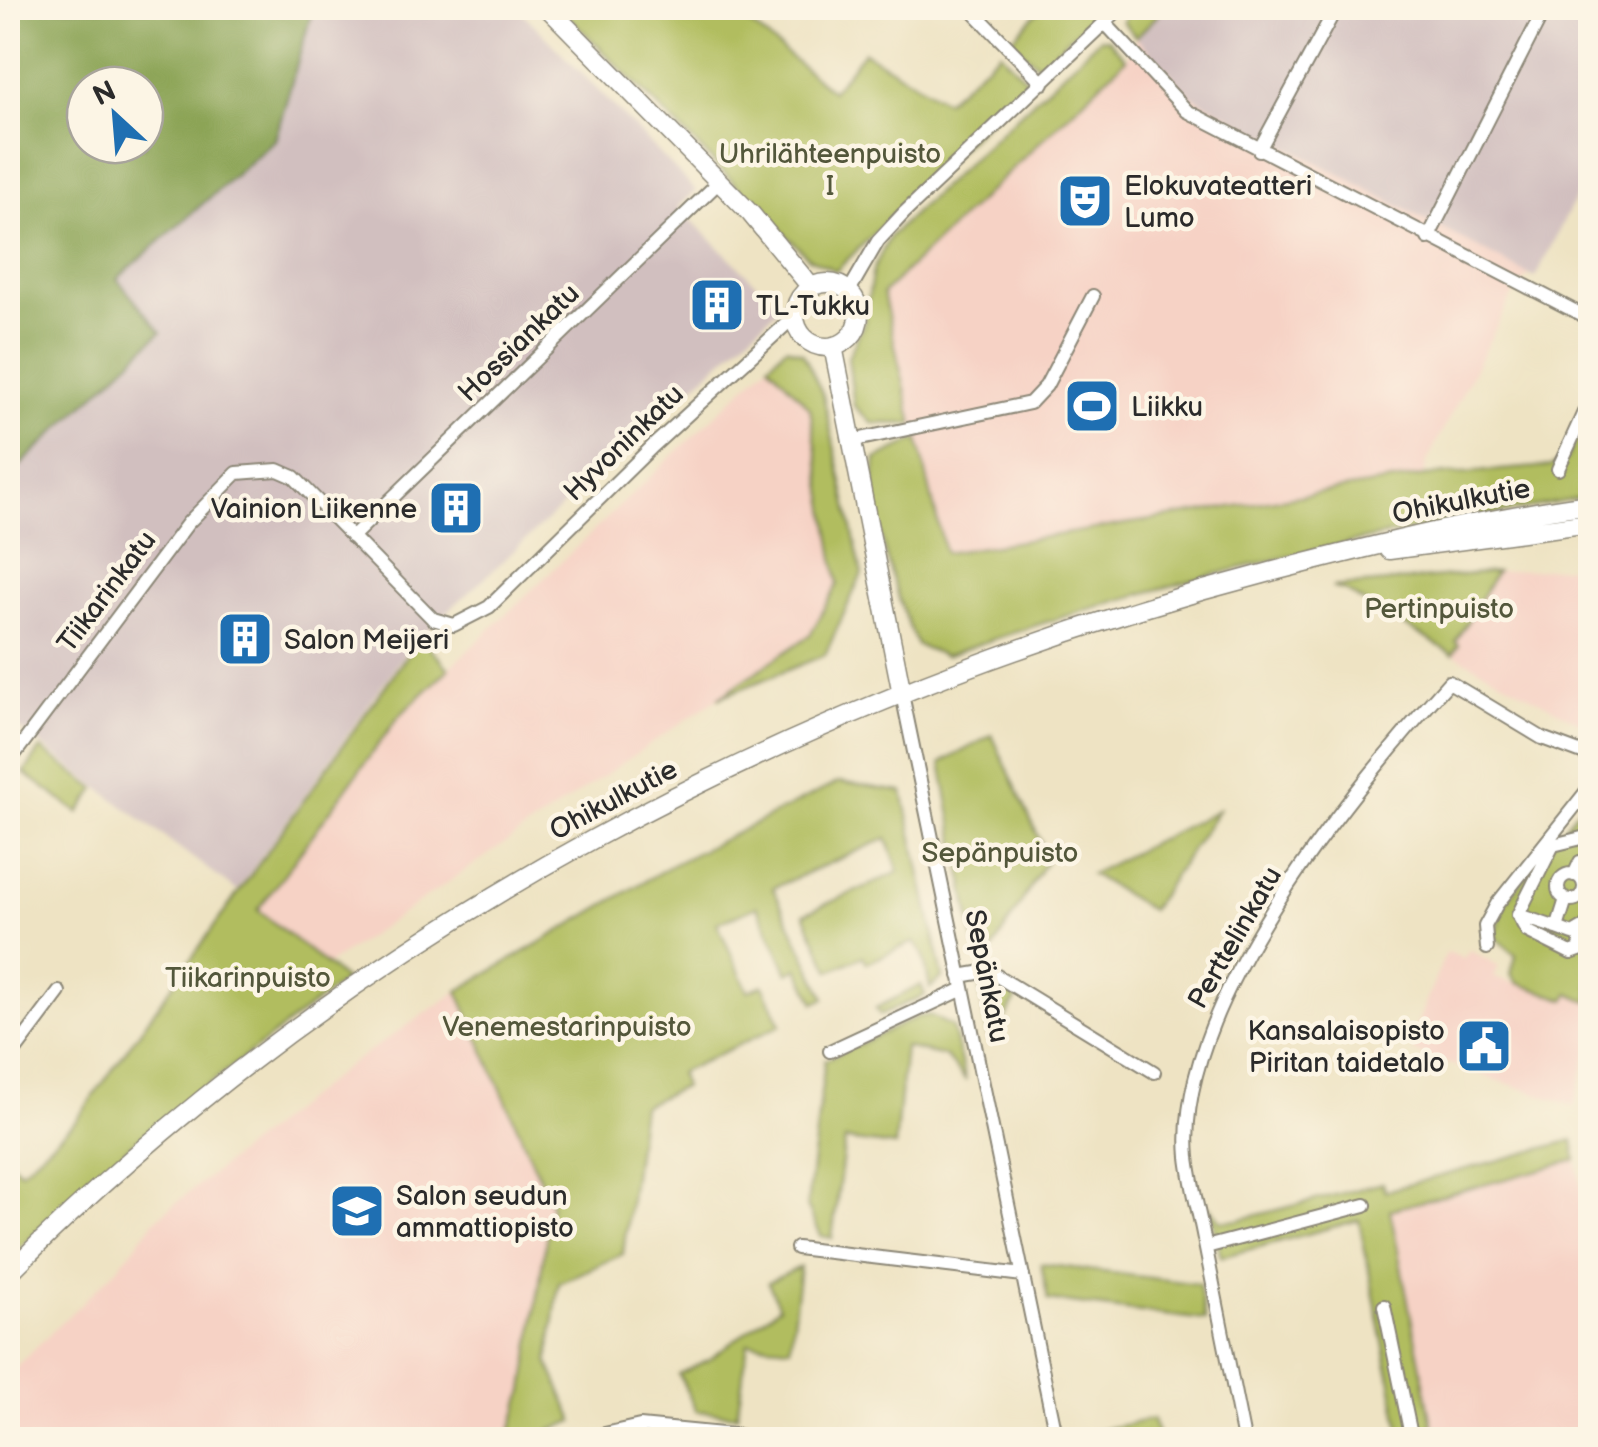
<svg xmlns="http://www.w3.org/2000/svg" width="1598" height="1447" viewBox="0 0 1598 1447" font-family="'Balsamiq Sans',sans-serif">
  <rect width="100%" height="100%" fill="#fcf5e5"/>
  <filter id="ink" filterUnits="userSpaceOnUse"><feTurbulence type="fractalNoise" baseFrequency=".01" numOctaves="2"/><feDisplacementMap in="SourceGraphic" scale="20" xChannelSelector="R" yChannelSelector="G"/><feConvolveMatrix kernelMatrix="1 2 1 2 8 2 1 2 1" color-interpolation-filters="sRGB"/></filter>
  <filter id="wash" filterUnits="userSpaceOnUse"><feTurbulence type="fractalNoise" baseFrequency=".0048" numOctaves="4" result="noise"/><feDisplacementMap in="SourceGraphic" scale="40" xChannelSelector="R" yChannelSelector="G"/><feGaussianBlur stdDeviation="2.25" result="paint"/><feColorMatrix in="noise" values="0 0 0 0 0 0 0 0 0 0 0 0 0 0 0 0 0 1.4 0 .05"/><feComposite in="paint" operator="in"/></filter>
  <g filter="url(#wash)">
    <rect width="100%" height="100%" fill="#eee3c3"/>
    <path fill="#f6d2c5" d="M1136,37L1190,95L1530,275L1516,289L1427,461L1424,476L944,553L883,293L1126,59Z
      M769,364L810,408L834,541L830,545L838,583L810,635L327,965L258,910L399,716Z
      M1590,566V728L1453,654L1459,645L1456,641L1496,572Z
      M1470,950L1499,966L1494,977L1565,999L1568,993L1590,1002V1042L1574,1106L1414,1052L1411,1039L1446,952L1464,958Z
      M458,991L551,1204L524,1391L508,1439L8,1440V1374L118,1268L156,1219L346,1067Z
      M1576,1160L1590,1234V1439H1435L1390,1209Z"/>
    <path fill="#d1bfbf" d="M313,8H518L696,191L678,207L780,307L410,646L237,891L8,720V477L161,332L117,280L275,140Z
      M1165,8H1590V169L1535,278L1190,95L1136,37Z"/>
    <path fill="#b1bd5f" stroke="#6e7445" stroke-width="2.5" d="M560,8H731L832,91L864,52L945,101L1000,52L1028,81L836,271L809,258Z
      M1042,8H1102L1039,66L1010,41Z
      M1131,8H1165L1136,37L1122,21Z
      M1100,38L1108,39L1126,59L883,293L913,424L872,423L854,406L848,357L864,323L873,270L890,236Z
      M786,347L803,353L823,395L862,574L825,655L718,698L810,635L838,584L810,408L769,364Z
      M1590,414V497C1371,534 1155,581 945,656L917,645C895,596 868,512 876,459L918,439L945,553L1424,476L1551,466L1566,460Z
      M1496,572L1456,641L1459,645L1453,654L1345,591L1332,587Z
      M420,637L449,669L399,716L258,910L345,980L133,1143L8,1259V1160L21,1171L76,1121Z
      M992,735L1048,858L987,959L975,946L941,763Z
      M41,749L96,789L79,813L24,773Z
      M839,782L903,792L943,977L930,988L923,954L914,942L867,963L863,956L830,971L804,914L899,872L887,838L773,888L825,998L815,1003L798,968L788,973L757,906L717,923L748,991L763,985L781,1025L679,1073L684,1086L642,1106L623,1254L559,1283L548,1362L574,1421L530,1439H508L524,1391L551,1204L458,991L672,865Z
      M1590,794V1002L1569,993L1566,1000L1517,983L1511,974L1516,955L1495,937L1504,904Z
      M1218,810L1151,910L1091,874Z
      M984,973L1018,996L990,1042L980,990Z
      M921,985L925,995L880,1015L876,1008Z
      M930,1015L952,1027L966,1081L945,1056L905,1047L895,1146L845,1140L832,1238L821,1236L807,1206L825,1060L917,1017Z
      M1573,1140L1576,1160L1390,1210L1435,1439H1402L1359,1220L1221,1257L1209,1206L1221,1221L1238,1220L1382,1183L1385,1191Z
      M1041,1264L1199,1284L1205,1320L1048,1300Z
      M800,1267L790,1347L748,1343L737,1415L696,1411L679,1374L710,1359L779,1307L768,1282Z
      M1153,1419L1158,1439H1076L1075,1435Z"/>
    <path fill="#8ca456" stroke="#5c6840" stroke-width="2.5" fill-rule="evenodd" d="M8,8H313L275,140L117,279L161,332L8,477ZM85,85H145V145H85Z"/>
  </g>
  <g filter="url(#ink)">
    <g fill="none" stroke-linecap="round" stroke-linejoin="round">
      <g stroke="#8c8777" stroke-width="16">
        <path id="street" d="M970,8L1043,83
          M1105,23L1187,111L1590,319
          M1259,150L1336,8
          M1428,238L1545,8
          M849,291L878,241L904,213L1120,8
          M851,441L1030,403L1046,386L1093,296
          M1558,469L1590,399
          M352,537L719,182
          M902,694L1057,1440
          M8,763L188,523L237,473L278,470L294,477L433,619L454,625L489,607L653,446L795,316
          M1558 887a13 13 0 1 1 26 0a13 13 0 1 1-26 0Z
          M1574,875L1580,862H1590
          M1566,899L1557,928L1573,934L1590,924
          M1518,915L1557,928
          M1578,933L1582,949L1571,953L1527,931L1518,915L1553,845L1590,836
          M1487,948L1485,926L1497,904L1590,787
          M960,976L989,971L1154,1072
          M830,1051L961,990
          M8,1060L59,992
          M1206,1247L1365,1205
          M797,1248L1023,1275
          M1384,1306L1412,1440
          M578,1440L640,1426L784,1440
          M1244,1440C1231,1373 1217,1306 1204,1239C1199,1212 1191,1184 1188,1157C1174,1005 1352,790 1449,682L1542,738L1590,756"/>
      </g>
      <g stroke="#8c8777" stroke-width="21">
        <path id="secondary" d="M548,8L751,214L811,287
          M795 315a32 32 0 1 1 64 0a32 32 0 1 1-64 0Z
          M833,346L902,694
          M1389,550L1590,523
          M8,1274C354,928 802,694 1274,571C1379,544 1483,518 1590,504"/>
      </g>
      <use href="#street" stroke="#fff" stroke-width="12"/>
      <use href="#secondary" stroke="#fff" stroke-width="18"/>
    </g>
  </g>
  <defs>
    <g id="theatre-square" transform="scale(2.875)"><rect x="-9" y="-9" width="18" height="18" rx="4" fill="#1f6fb2" stroke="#fcf5e5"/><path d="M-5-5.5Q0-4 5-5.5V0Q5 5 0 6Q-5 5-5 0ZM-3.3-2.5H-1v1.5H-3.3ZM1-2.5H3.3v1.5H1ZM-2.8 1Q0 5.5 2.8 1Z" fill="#fff"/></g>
    <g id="building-square" transform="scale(2.875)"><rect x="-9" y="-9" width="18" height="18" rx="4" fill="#1f6fb2" stroke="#fcf5e5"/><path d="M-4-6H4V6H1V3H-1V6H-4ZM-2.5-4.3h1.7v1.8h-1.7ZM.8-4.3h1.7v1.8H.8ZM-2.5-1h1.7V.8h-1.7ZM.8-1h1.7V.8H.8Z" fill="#fff"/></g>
    <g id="stadium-square" transform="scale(2.875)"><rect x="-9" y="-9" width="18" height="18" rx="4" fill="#1f6fb2" stroke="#fcf5e5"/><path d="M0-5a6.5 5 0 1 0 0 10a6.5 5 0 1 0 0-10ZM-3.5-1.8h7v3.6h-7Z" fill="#fff"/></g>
    <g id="civic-square" transform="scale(2.875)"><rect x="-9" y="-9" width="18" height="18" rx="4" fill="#1f6fb2" stroke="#fcf5e5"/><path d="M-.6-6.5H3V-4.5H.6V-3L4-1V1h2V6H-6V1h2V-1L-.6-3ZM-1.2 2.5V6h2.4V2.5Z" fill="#fff"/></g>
    <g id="school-square" transform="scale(2.875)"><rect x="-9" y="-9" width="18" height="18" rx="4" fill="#1f6fb2" stroke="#fcf5e5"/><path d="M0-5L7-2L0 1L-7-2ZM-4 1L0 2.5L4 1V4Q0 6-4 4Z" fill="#fff"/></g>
  </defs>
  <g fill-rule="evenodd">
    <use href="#theatre-square" x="1085" y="201"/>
    <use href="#building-square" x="717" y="305"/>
    <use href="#stadium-square" x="1092" y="406"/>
    <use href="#building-square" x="456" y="508"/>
    <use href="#building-square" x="245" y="639"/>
    <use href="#civic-square" x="1484" y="1046"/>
    <use href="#school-square" x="357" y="1211"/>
  </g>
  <g text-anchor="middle" stroke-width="9" stroke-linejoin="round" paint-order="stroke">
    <g font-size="28" fill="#53573b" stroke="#fcf5e5">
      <text x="830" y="163">Uhrilähteenpuisto<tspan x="830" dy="32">I</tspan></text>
      <text x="1439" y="618">Pertinpuisto</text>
      <text x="1000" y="862">Sepänpuisto</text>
      <text x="248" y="987">Tiikarinpuisto</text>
      <text x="567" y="1036">Venemestarinpuisto</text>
    </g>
    <g font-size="28" fill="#2b2b2b" stroke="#fcf5e5" text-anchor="start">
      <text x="1124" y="195">Elokuvateatteri<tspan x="1124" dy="32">Lumo</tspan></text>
      <text x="756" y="315">TL-Tukku</text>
      <text x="1131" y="416">Liikku</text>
      <text x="417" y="518" text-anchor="end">Vainion Liikenne</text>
      <text x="284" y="649">Salon Meijeri</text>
      <text x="1445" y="1040" text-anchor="end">Kansalaisopisto<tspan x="1445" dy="32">Piritan taidetalo</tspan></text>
      <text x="396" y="1205">Salon seudun<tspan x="396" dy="32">ammattiopisto</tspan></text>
    </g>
    <g font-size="28" fill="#2b2b2b" stroke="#fcf5e5">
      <text transform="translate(518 342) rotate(-44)" y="10">Hossiankatu</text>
      <text transform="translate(623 442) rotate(-44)" y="10">Hyvoninkatu</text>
      <text transform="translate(1461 500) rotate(-11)" y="10">Ohikulkutie</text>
      <text transform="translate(106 591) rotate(-53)" y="10">Tiikarinkatu</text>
      <text transform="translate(613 799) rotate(-28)" y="10">Ohikulkutie</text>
      <text transform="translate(1234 937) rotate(-60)" y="10">Perttelinkatu</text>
      <text transform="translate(988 976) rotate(79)" y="10">Sepänkatu</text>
    </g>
  </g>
  <rect width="1598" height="1447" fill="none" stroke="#fcf5e5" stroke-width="40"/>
  <g transform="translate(115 115) rotate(334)"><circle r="48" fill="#fcf5e5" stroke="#a8a49b" stroke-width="2.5"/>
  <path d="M0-8L18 38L0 25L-18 38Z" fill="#1f6fb2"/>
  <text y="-15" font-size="28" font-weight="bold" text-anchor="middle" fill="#2b2b2b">N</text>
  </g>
</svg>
